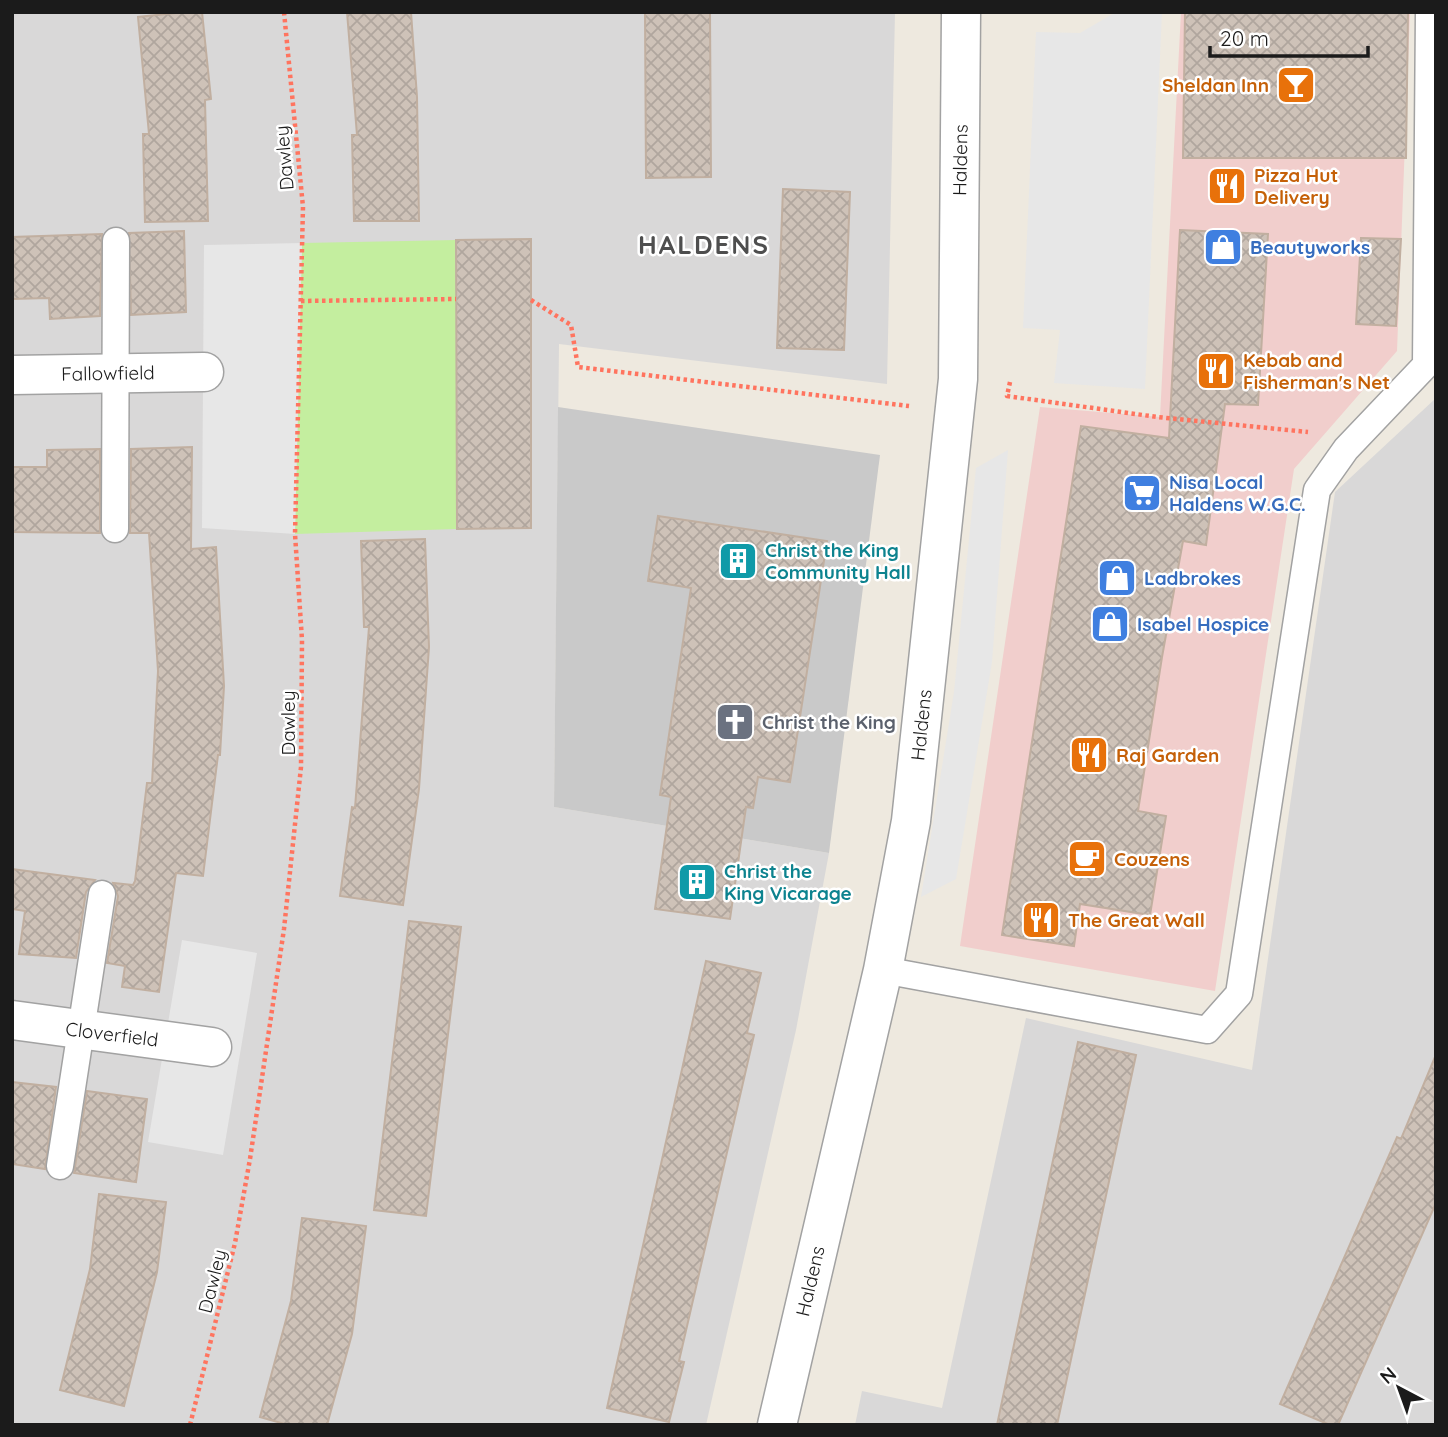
<svg xmlns="http://www.w3.org/2000/svg" width="1448" height="1437" viewBox="0 0 1448 1437" font-family="Quicksand,sans-serif">
  <defs>
    <pattern id="building-cross-hatch" width="8" height="8" patternUnits="userSpaceOnUse" patternTransform="scale(1.75)"><rect width="8" height="8" fill="#cec2b8"/><path d="M0 0l8 8M0 8l8-8" fill="none" stroke="#b0a69e"/></pattern>
  </defs>
  <rect width="100%" height="100%" fill="#eee9df"/>
  <path fill="#d9d8d8" d="M12,12H895L887,384L559,344L554,807L829,853L796,1030L706,1425H12Z
    M1436,398V1425H855L862,1391L942,1408L1026,1018L1252,1070L1335,492Z"/>
  <path fill="#f1cecc" d="M1181,12H1410L1397,351L1294,469L1215,991L960,946L1040,407L1160,417Z"/>
  <path fill="#c9c9c9" d="M558,407L880,455L829,853L554,807Z"/>
  <path fill="#c4ee9f" d="M456,240L457,529L295,534L302,243Z"/>
  <path fill="#e7e7e7" d="M1116,12H1162L1145,389L1054,383L1060,330L1023,328L1036,32L1080,33Z
    M302,243L295,534L202,528L204,245Z
    M1008,450L992,662L956,879L921,897L954,692L976,468Z
    M182,940L257,953L223,1155L148,1142Z"/>
  <path fill="url(#building-cross-hatch)" stroke="#c1afa0" stroke-width="2" d="M185,12H202L211,99L205,100L208,221L145,222L143,134H149L138,17Z
    M347,12H411L417,97L419,221H354L352,135H357Z
    M645,12H710L711,177L646,178Z
    M1185,12H1408L1406,158H1183Z
    M783,189L850,192L844,350L777,348Z
    M1180,230L1268,234L1258,405L1225,404L1206,545L1183,541L1162,657L1138,811L1166,816L1150,915L1080,904L1074,946L1002,935L1081,426L1169,438Z
    M184,231L186,312L131,315L129,233Z
    M102,234L100,316L50,319L49,298L12,299V237Z
    M1361,238L1401,239L1396,326L1356,324Z
    M531,239V528L457,529L456,240Z
    M192,447L191,549L216,547L224,686L220,755H218L203,876L176,873L159,992L122,987L125,966L107,963L118,896L113,883L133,885L135,881L147,783H152L156,709L158,671L149,533H130L131,449Z
    M100,449V533L12,532V467H47V450Z
    M658,516L827,541L790,782L758,777L753,808L746,807L730,919L655,909L671,797L660,795L691,588L648,581Z
    M425,539L429,647L419,789L403,905L340,896L352,807L355,808L369,627H364L361,541Z
    M12,869L95,880L86,892L76,958L19,954L25,911L12,909Z
    M409,921L461,927L426,1216L374,1210Z
    M706,961L761,973L747,1033L754,1035L679,1361L684,1362L669,1422L607,1408Z
    M1078,1042L1136,1055L1057,1425H997Z
    M1435,1057L1436,1203L1338,1425H1330L1280,1404L1397,1137L1401,1139Z
    M12,1082L56,1087L45,1169L12,1164Z
    M87,1091L147,1099L136,1182L74,1173Z
    M99,1194L166,1202L157,1272L124,1406L60,1390L90,1269Z
    M302,1218L366,1226L352,1334L327,1425H288L260,1417L291,1301Z"/>
  <g fill="none" stroke-linecap="round" stroke-linejoin="round">
    <g stroke="#a2a2a2" stroke-width="29">
      <path id="lane" d="M115,529L116,241
        M883,970L1207,1030L1239,994L1317,490L1346,449L1426,365L1429,12
        M60,1166L102,894"/>
    </g>
    <g stroke="#a2a2a2" stroke-width="41">
      <path id="street" d="M12,375L204,372
        M12,1020L212,1047
        M777,1425L883,970L911,821L958,379L961,12"/>
    </g>
    <path stroke="#ff745f" stroke-width="4.5" stroke-dasharray="3.5 3.5" stroke-linecap="butt" d="M531,300L571,325L578,367L909,406
      M301,301L456,299
      M1010,382L1007,396L1157,417L1308,432
      M190,1425L235,1243L250,1159L284,929L301,767L302,640L295,534L303,207L284,12"/>
    <use href="#lane" stroke="#fff" stroke-width="26"/>
    <use href="#street" stroke="#fff" stroke-width="38"/>
  </g>
  <defs>
    <g id="bar-square" transform="scale(2.0125)"><rect x="-9" y="-9" width="18" height="18" rx="4" fill="#e8710a" stroke="#fff"/><path d="M-6-5H6L.8 .8V4.5H3.5V6h-7V4.5H-.8V.8Z" fill="#fff"/></g>
    <g id="restaurant-square" transform="scale(2.0125)"><rect x="-9" y="-9" width="18" height="18" rx="4" fill="#e8710a" stroke="#fff"/><path d="M-5-6h1v4h1v-4h1v4h1v-4h1v5L-1.5 .5V6h-2V.5L-5-1ZM5-6V6H3V1.5H1.5Q1.5-4 5-6Z" fill="#fff"/></g>
    <g id="shop-square" transform="scale(2.0125)"><rect x="-9" y="-9" width="18" height="18" rx="4" fill="#3f7fe0" stroke="#fff"/><path d="M-5-2.5h2.3a2.7 3.5 0 0 1 5.4 0H5L5.5 6h-11ZM-1.5-2.5h3a1.5 2.3 0 0 0-3 0Z" fill="#fff"/></g>
    <g id="supermarket-square" transform="scale(2.0125)"><rect x="-9" y="-9" width="18" height="18" rx="4" fill="#3f7fe0" stroke="#fff"/><path d="M-6-5.5h2.5l.6 2H6L4.5 2H-2.5L-4.4-4H-6ZM-1.5 3.2a1.3 1.3 0 1 0 .1 0ZM3 3.2a1.3 1.3 0 1 0 .1 0Z" fill="#fff"/></g>
    <g id="building-square" transform="scale(2.0125)"><rect x="-9" y="-9" width="18" height="18" rx="4" fill="#0f9aa8" stroke="#fff"/><path d="M-4-6H4V6H1V3H-1V6H-4ZM-2.5-4.3h1.7v1.8h-1.7ZM.8-4.3h1.7v1.8H.8ZM-2.5-1h1.7V.8h-1.7ZM.8-1h1.7V.8H.8Z" fill="#fff"/></g>
    <g id="church-square" transform="scale(2.0125)"><rect x="-9" y="-9" width="18" height="18" rx="4" fill="#6b7280" stroke="#fff"/><path d="M-1.2-6h2.4v3.5h3.3v2.4h-3.3V6h-2.4V-.1h-3.3v-2.4h3.3Z" fill="#fff"/></g>
    <g id="cafe-square" transform="scale(2.0125)"><rect x="-9" y="-9" width="18" height="18" rx="4" fill="#e8710a" stroke="#fff"/><path d="M-5.5-4.5H6V0H3Q3 3.5 0 3.5H-2.5Q-5.5 3.5-5.5 0ZM3-3.2v2h1.7v-2ZM-6 4.5H4V6H-6Z" fill="#fff"/></g>
  </defs>
  <g fill-rule="evenodd">
    <use href="#bar-square" x="1296" y="85"/>
    <use href="#restaurant-square" x="1227" y="186"/>
    <use href="#shop-square" x="1223" y="247"/>
    <use href="#restaurant-square" x="1216" y="371"/>
    <use href="#supermarket-square" x="1142" y="493"/>
    <use href="#building-square" x="738" y="561"/>
    <use href="#shop-square" x="1117" y="578"/>
    <use href="#shop-square" x="1110" y="624"/>
    <use href="#church-square" x="735" y="722"/>
    <use href="#restaurant-square" x="1089" y="755"/>
    <use href="#cafe-square" x="1087" y="859"/>
    <use href="#building-square" x="697" y="882"/>
    <use href="#restaurant-square" x="1041" y="920"/>
  </g>
  <g text-anchor="middle" stroke-width="5" stroke-linejoin="round" paint-order="stroke">
    <g font-size="19" font-weight="bold" fill="#c56008" stroke="#fff" text-anchor="start">
      <text x="1269" y="92" text-anchor="end">Sheldan Inn</text>
      <text x="1254" y="182">Pizza Hut<tspan x="1254" dy="22">Delivery</tspan></text>
      <text x="1243" y="367">Kebab and<tspan x="1243" dy="22">Fisherman's Net</tspan></text>
      <text x="1116" y="762">Raj Garden</text>
      <text x="1114" y="866">Couzens</text>
      <text x="1068" y="927">The Great Wall</text>
    </g>
    <g font-size="19" fill="#1b1b1b" stroke="#fff">
      <text transform="translate(284 158) rotate(-95)" y="7">Dawley</text>
      <text transform="translate(960 160) rotate(-89)" y="7">Haldens</text>
      <text transform="translate(108 373) rotate(-1)" y="7">Fallowfield</text>
      <text transform="translate(288 723) rotate(-90)" y="7">Dawley</text>
      <text transform="translate(921 725) rotate(-84)" y="7">Haldens</text>
      <text transform="translate(112 1034) rotate(7)" y="7">Cloverfield</text>
      <text transform="translate(212 1281) rotate(-76)" y="7">Dawley</text>
      <text transform="translate(810 1281) rotate(-77)" y="7">Haldens</text>
    </g>
    <g font-size="19" font-weight="bold" fill="#366cbe" stroke="#fff" text-anchor="start">
      <text x="1250" y="254">Beautyworks</text>
      <text x="1169" y="489">Nisa Local<tspan x="1169" dy="22">Haldens W.G.C.</tspan></text>
      <text x="1144" y="585">Ladbrokes</text>
      <text x="1137" y="631">Isabel Hospice</text>
    </g>
    <g font-size="19" font-weight="bold" fill="#0d838f" stroke="#fff" text-anchor="start">
      <text x="765" y="557">Christ the King<tspan x="765" dy="22">Community Hall</tspan></text>
      <text x="724" y="878">Christ the<tspan x="724" dy="22">King Vicarage</tspan></text>
    </g>
    <g font-size="19" font-weight="bold" fill="#5b616d" stroke="#fff" text-anchor="start">
      <text x="762" y="729">Christ the King</text>
    </g>
    <g font-size="26" font-weight="bold" letter-spacing="2" fill="#4e4e4e" stroke="#fff">
      <text x="704" y="254">HALDENS</text>
    </g>
  </g>
  <rect width="1448" height="1437" fill="none" stroke="#1b1b1b" stroke-width="28"/>
  <g transform="translate(1399 1388) rotate(319)" stroke="#ffffff" stroke-width="5" paint-order="stroke">
  <path d="M0-5L12 26L0 18L-12 26Z" fill="#1b1b1b"/>
  <text y="-10" font-size="19" font-weight="bold" text-anchor="middle" fill="#1b1b1b">N</text>
  </g>
  <path d="M1210 46v10h158v-10" fill="none" stroke="#1b1b1b" stroke-width="3.5"/>
  <text x="1220" y="46" font-size="21" fill="#1b1b1b" stroke="#ffffff" stroke-width="5" paint-order="stroke">20 m</text>
</svg>
